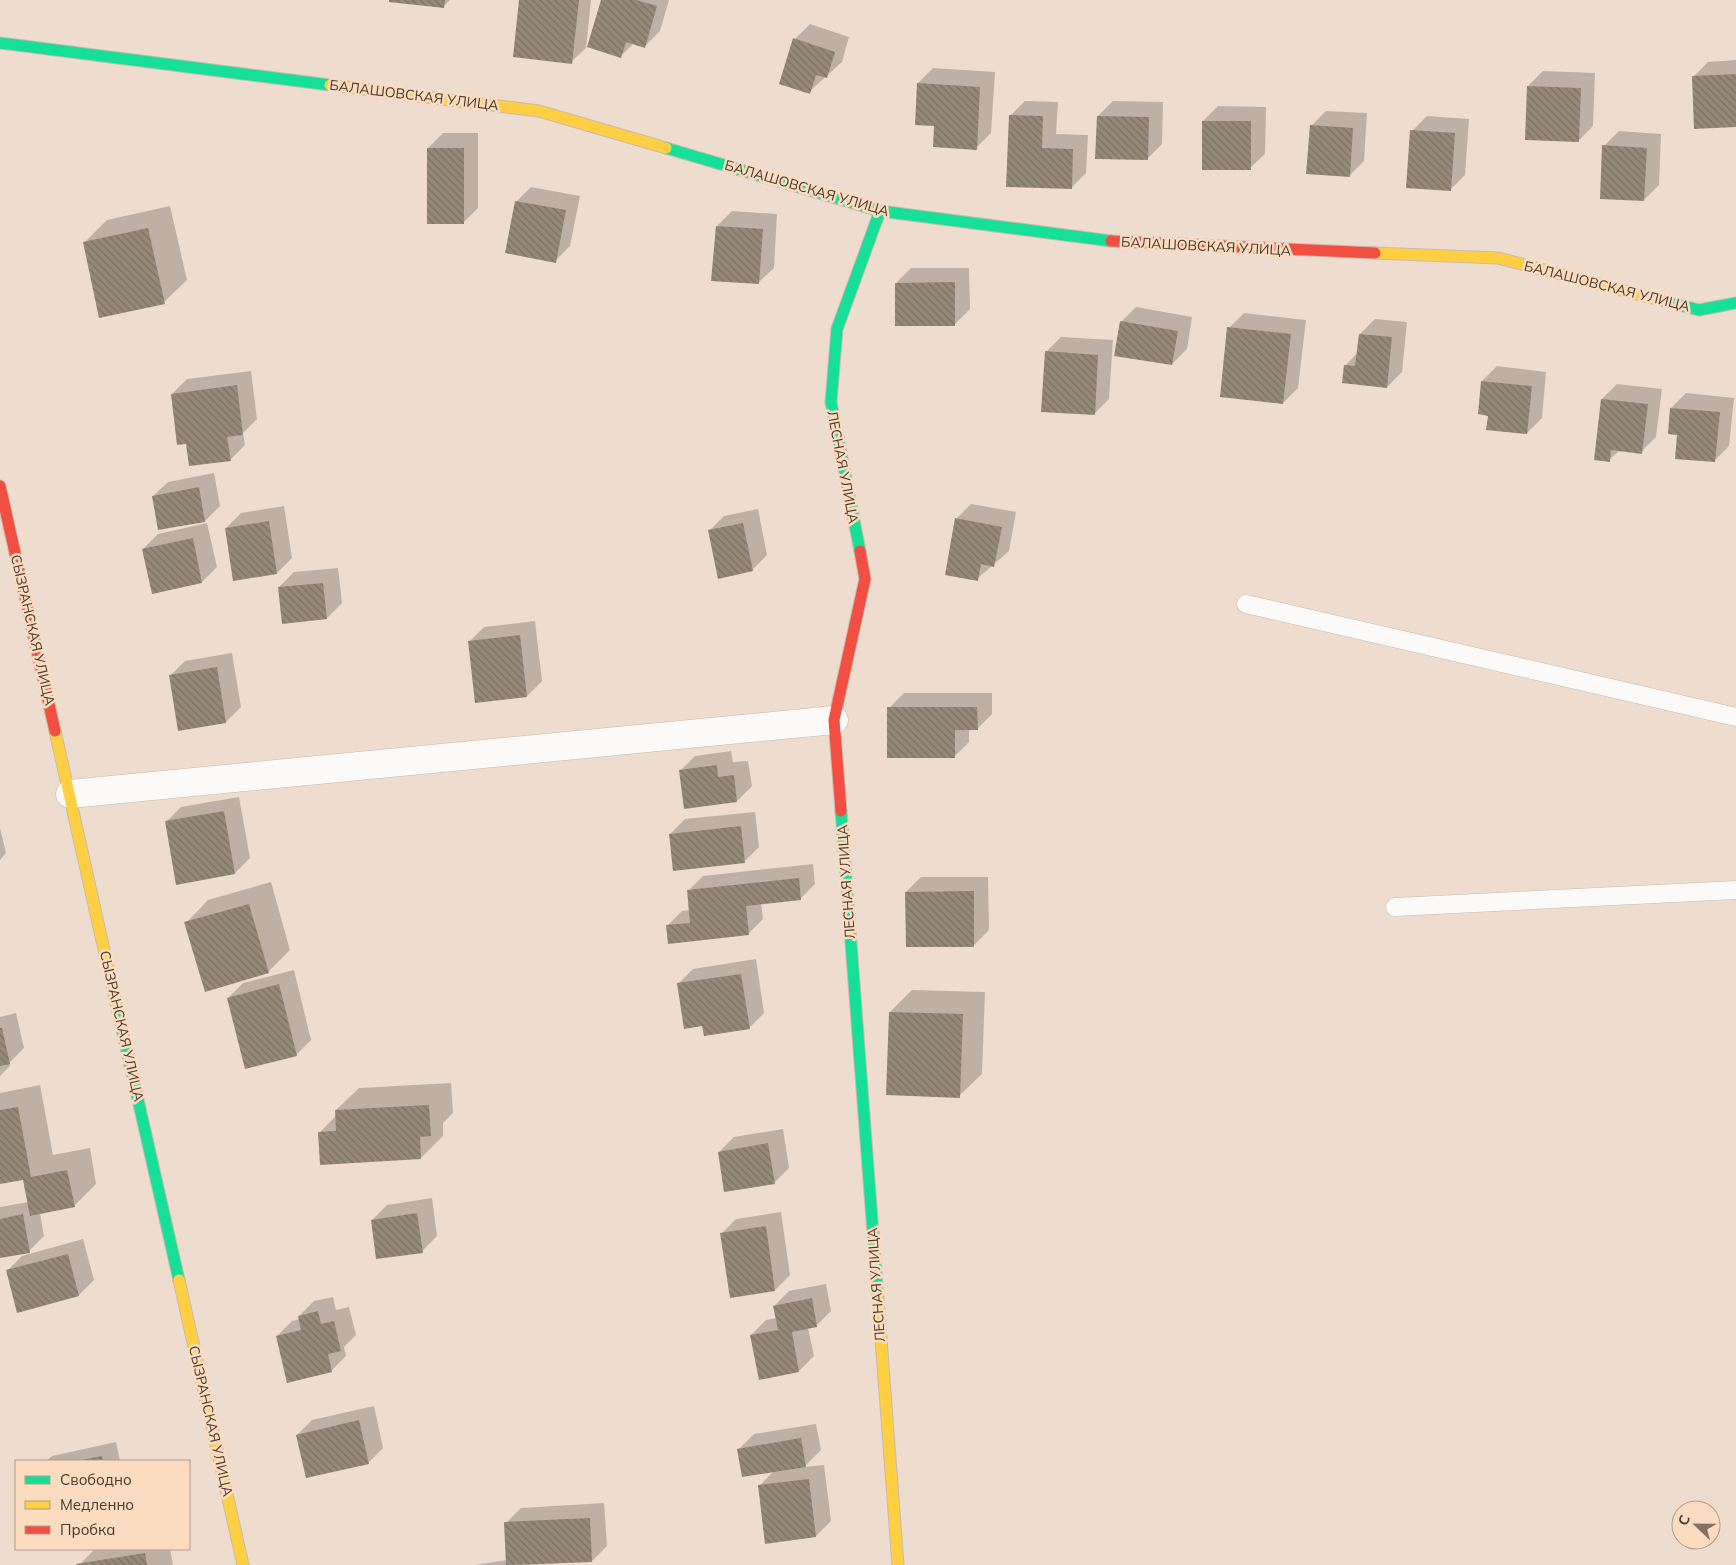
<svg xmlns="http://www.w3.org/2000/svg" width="1736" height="1565" viewBox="0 0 1736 1565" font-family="Mulish,sans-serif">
  <defs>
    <pattern id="building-back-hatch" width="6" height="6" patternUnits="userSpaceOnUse" patternTransform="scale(1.25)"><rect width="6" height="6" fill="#958978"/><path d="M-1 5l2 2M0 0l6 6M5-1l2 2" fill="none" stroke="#7c7163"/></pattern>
  </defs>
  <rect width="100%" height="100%" fill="#eeddce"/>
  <path fill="#0003" d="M390,0H450L444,6Z
    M520,0H591L586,48L571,62Z
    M602,0H669L660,31L645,46L634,43L621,56Z
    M810,24L849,37L842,62L809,92L795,39Z
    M1736,60V126L1693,77L1708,62Z
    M933,68L995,72L991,133L976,148L935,125L918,83Z
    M1543,71L1595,73L1593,126L1578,141L1528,86Z
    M1025,101L1058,102L1056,134L1088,135L1086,173L1071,188L1010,116Z
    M1113,101L1163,102L1162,144L1147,159L1098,116Z
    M1218,106L1266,107L1265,154L1250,168L1203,121Z
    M1326,111L1367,113L1364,161L1349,176L1311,126Z
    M1427,116L1469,119L1465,175L1450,190L1412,131Z
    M1619,131L1661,134L1659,185L1644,200L1604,146Z
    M443,133H478V208L463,223L428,148Z
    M531,187L580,196L570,246L555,261L516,202Z
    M170,206L187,280L164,302L84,243L107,220Z
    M732,211L777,214L774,268L759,282L717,226Z
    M911,268H969L970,309L955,324L896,283Z
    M1136,307L1192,317L1187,349L1172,364L1121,322Z
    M1244,313L1306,320L1298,388L1283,403L1229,328Z
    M1375,319L1407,322L1402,372L1387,387L1345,366L1358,352L1360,334Z
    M1061,337L1113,340L1109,399L1094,414L1046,352Z
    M1497,366L1546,372L1542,418L1527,433L1489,415L1482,381Z
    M251,371L257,419L243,433L245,445L230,460L187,442L172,394L187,379Z
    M1617,384L1662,389L1656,437L1641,452L1620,450L1609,460L1595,459L1602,399Z
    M1686,393L1734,398L1729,446L1714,461L1678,434L1671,408Z
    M214,473L220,506L205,521L159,529L153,496L168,482Z
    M971,504L1016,512L1009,551L977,579L956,519Z
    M284,506L292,558L277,573L226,528L241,513Z
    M758,509L767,555L752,570L709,531L724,516Z
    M207,523L217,567L202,582L153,592L143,549L158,534Z
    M338,568L342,603L327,618L279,587L294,572Z
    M535,621L542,681L527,696L469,642L484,627Z
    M232,653L241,707L226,722L170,676L185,661Z
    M904,693H992V714L977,729H969V742L954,757L889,708Z
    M731,751L733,762L748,761L752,786L737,801L680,771L695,756Z
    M239,797L250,858L235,873L177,883L166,822L181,807Z
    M755,812L759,847L744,862L670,834L685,819Z
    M0,828L6,853L0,860Z
    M813,864L815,884L800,899L761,903L763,919L748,934L667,926L682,911L690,910L688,891L703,876Z
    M921,877H988L989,930L974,945L906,892Z
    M271,882L290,950L268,972L186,923L208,900Z
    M756,959L764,1013L749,1028L703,1024L679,983L693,969Z
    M294,970L311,1040L296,1055L228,998L243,983Z
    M912,990L985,992L982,1074L959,1096L890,1012Z
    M16,1013L24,1048L10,1062V1066L0,1076V1017Z
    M451,1083L453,1113L443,1123V1136L421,1158L320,1132L336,1116V1110L359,1088Z
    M40,1085L53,1155L90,1148L96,1184L74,1206L40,1213L44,1236L29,1251L0,1257V1207L28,1202L24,1179L0,1183V1093Z
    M783,1129L789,1168L774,1183L719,1152L734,1137Z
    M432,1198L437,1236L422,1251L372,1220L387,1205Z
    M781,1212L790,1275L775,1290L731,1297L721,1234L736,1219Z
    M83,1239L94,1280L79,1295L18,1312L7,1271L22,1256Z
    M826,1284L831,1311L816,1326L808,1328L814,1356L799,1371L751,1335L766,1320L777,1318L774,1306L789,1291Z
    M333,1297L336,1310L349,1307L356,1335L344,1347L346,1356L331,1371L277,1336L292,1321L300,1319L299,1316L314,1301Z
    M374,1406L383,1448L368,1463L297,1435L312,1420Z
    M816,1424L821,1450L804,1467L824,1465L831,1521L816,1536L759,1486L774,1471L739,1449L754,1434Z
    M116,1442L120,1461H46L52,1456Z
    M604,1503L607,1546L592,1561L533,1565H475L507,1560L506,1523L521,1508Z
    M95,1549H170L173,1565H79Z"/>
  <path fill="url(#building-back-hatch)" d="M389,0H445L444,8L389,2Z
    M519,0H579L572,64L513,57Z
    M601,0H636L657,6L645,48L626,42L621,58L587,47Z
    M793,38L835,52L827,78L816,75L810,94L779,84Z
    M1736,74V127L1694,129L1692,76Z
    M917,83L980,87L977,150L933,147L934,126L915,125Z
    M1527,86L1581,88L1579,142L1525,140Z
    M1009,115L1043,116L1042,148L1073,149L1072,189L1006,187Z
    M1097,116L1149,117L1148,160L1095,159Z
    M1202,121H1251V170H1202Z
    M1310,125L1353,128L1350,177L1306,174Z
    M1410,130L1455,133L1451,191L1406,188Z
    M1602,145L1647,148L1644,201L1600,199Z
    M427,148H464V224H427Z
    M515,201L566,210L556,263L505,253Z
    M716,226L763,229L759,284L711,281Z
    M148,228L165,304L99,318L83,242Z
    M955,282V326H895V283Z
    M1120,321L1178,331L1172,365L1114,356Z
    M1227,327L1291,334L1283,404L1220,397Z
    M1359,334L1392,337L1387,388L1342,383L1344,365L1355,366Z
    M1045,351L1098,355L1095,415L1041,412Z
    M1481,381L1532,386L1527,434L1486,430L1488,416L1478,414Z
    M237,385L243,435L227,437L231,461L189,466L186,444L177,445L171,394Z
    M1601,399L1648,404L1642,454L1611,450L1610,462L1594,460Z
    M1670,408L1720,412L1715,462L1675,459L1677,435L1668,434Z
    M199,487L205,522L158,530L152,496Z
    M955,518L1002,527L994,567L981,564L978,581L945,575Z
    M269,521L277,574L233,581L225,528Z
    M743,523L753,571L718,579L708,530Z
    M193,538L202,583L152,594L142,549Z
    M323,583L327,619L282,624L278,587Z
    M520,635L527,697L475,703L468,641Z
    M217,667L226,723L178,731L169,675Z
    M887,707H977L978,730H955V758H887Z
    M717,765L718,777L734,775L737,802L684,809L679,770Z
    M224,811L235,874L176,885L165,821Z
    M741,826L745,863L673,871L669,834Z
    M799,878L801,900L746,906L749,935L668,944L666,925L690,923L687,890Z
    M974,891V947H906L905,892Z
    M249,904L269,973L205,992L184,922Z
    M741,974L750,1029L704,1036L702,1026L684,1029L677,983Z
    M279,984L297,1056L245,1069L227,998Z
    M889,1012L963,1014L960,1098L886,1095Z
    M0,1028H2L10,1064L0,1066Z
    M429,1105L431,1136L420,1137L421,1159L320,1165L318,1132L336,1131L335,1110Z
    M18,1107L31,1177L67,1170L75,1207L30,1216L23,1180L0,1184V1110Z
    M768,1143L775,1184L724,1192L718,1152Z
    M417,1213L423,1253L376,1259L371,1220Z
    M23,1214L30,1253L0,1258V1219Z
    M766,1226L775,1291L730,1298L720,1233Z
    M68,1254L79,1296L17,1313L6,1270Z
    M812,1298L817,1327L792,1332L799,1372L759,1380L750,1335L778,1330L773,1306Z
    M318,1311L321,1324L334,1321L341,1351L328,1354L332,1372L287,1383L276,1336L301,1330L298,1316Z
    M359,1420L369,1464L306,1478L296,1435Z
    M801,1438L806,1467L742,1477L737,1449Z
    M102,1456L103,1461H81V1460Z
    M809,1479L816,1537L765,1544L758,1485Z
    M590,1518L592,1562L506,1565L504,1522Z
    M145,1553L147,1565H76V1564Z"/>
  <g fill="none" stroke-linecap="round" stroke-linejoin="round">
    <g stroke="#c8baac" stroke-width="19">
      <path id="lane" d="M1246,604L1736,717
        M1395,907L1736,890"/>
    </g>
    <g stroke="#c8baac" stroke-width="29">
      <path id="street" d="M70,794L834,720"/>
    </g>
    <g stroke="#c8baac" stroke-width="13">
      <path id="fast" d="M0,43L330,85
        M666,148L880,211L1111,241
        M1656,299L1699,310L1736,303
        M860,551L831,402L837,329L880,211
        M841,811L878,1299
        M116,1003L179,1280"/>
    </g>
    <g stroke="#c8baac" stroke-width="13">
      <path id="slow" d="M330,85L539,111L666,148
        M1375,253L1498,258L1656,299
        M55,731L116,1003
        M179,1280L243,1565
        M878,1299L898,1565"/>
    </g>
    <g stroke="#c8baac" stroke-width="13">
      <path id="jam" d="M1111,241L1375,253
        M0,486L55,731
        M841,811L834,720L865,579L860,551"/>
    </g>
    <use href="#lane" stroke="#fcfaf8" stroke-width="18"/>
    <use href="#street" stroke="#fcfaf8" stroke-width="28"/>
    <use href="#fast" stroke="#16e098" stroke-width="11"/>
    <use href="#slow" stroke="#ffcf43" stroke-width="11"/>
    <use href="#jam" stroke="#f24e42" stroke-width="11"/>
  </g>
  <g text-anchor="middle" stroke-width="5" stroke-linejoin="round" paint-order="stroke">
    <g font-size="14" fill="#48392b" stroke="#fbdcc1">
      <text transform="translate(414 95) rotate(7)" y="5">БАЛАШОВСКАЯ УЛИЦА</text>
      <text transform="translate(807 188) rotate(16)" y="5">БАЛАШОВСКАЯ УЛИЦА</text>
      <text transform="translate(1206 246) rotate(3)" y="5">БАЛАШОВСКАЯ УЛИЦА</text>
      <text transform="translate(1607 286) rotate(14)" y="5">БАЛАШОВСКАЯ УЛИЦА</text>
      <text transform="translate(843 467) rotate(79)" y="5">ЛЕСНАЯ УЛИЦА</text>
      <text transform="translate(33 630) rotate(77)" y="5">СЫЗРАНСКАЯ УЛИЦА</text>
      <text transform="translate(846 882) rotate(-94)" y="5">ЛЕСНАЯ УЛИЦА</text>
      <text transform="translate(122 1026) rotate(77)" y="5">СЫЗРАНСКАЯ УЛИЦА</text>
      <text transform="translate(876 1285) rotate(-94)" y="5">ЛЕСНАЯ УЛИЦА</text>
      <text transform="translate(211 1421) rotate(77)" y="5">СЫЗРАНСКАЯ УЛИЦА</text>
    </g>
  </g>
  <rect x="15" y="1460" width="175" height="90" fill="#fbdcc1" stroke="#b39b85"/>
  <rect x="25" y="1476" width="25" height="8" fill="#16e098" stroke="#b39b85"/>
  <text x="60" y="1485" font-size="15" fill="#48392b">Свободно</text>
  <rect x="25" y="1501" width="25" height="8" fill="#ffcf43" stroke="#b39b85"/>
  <text x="60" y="1510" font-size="15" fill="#48392b">Медленно</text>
  <rect x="25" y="1526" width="25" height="8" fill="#f24e42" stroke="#b39b85"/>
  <text x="60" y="1535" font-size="15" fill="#48392b">Пробка</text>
  <g transform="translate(1696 1525) rotate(292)"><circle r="24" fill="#fbdcc1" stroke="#b39b85"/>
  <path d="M0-4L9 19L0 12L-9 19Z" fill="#827264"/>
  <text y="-8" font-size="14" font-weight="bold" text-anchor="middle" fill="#48392b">С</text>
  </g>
</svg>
